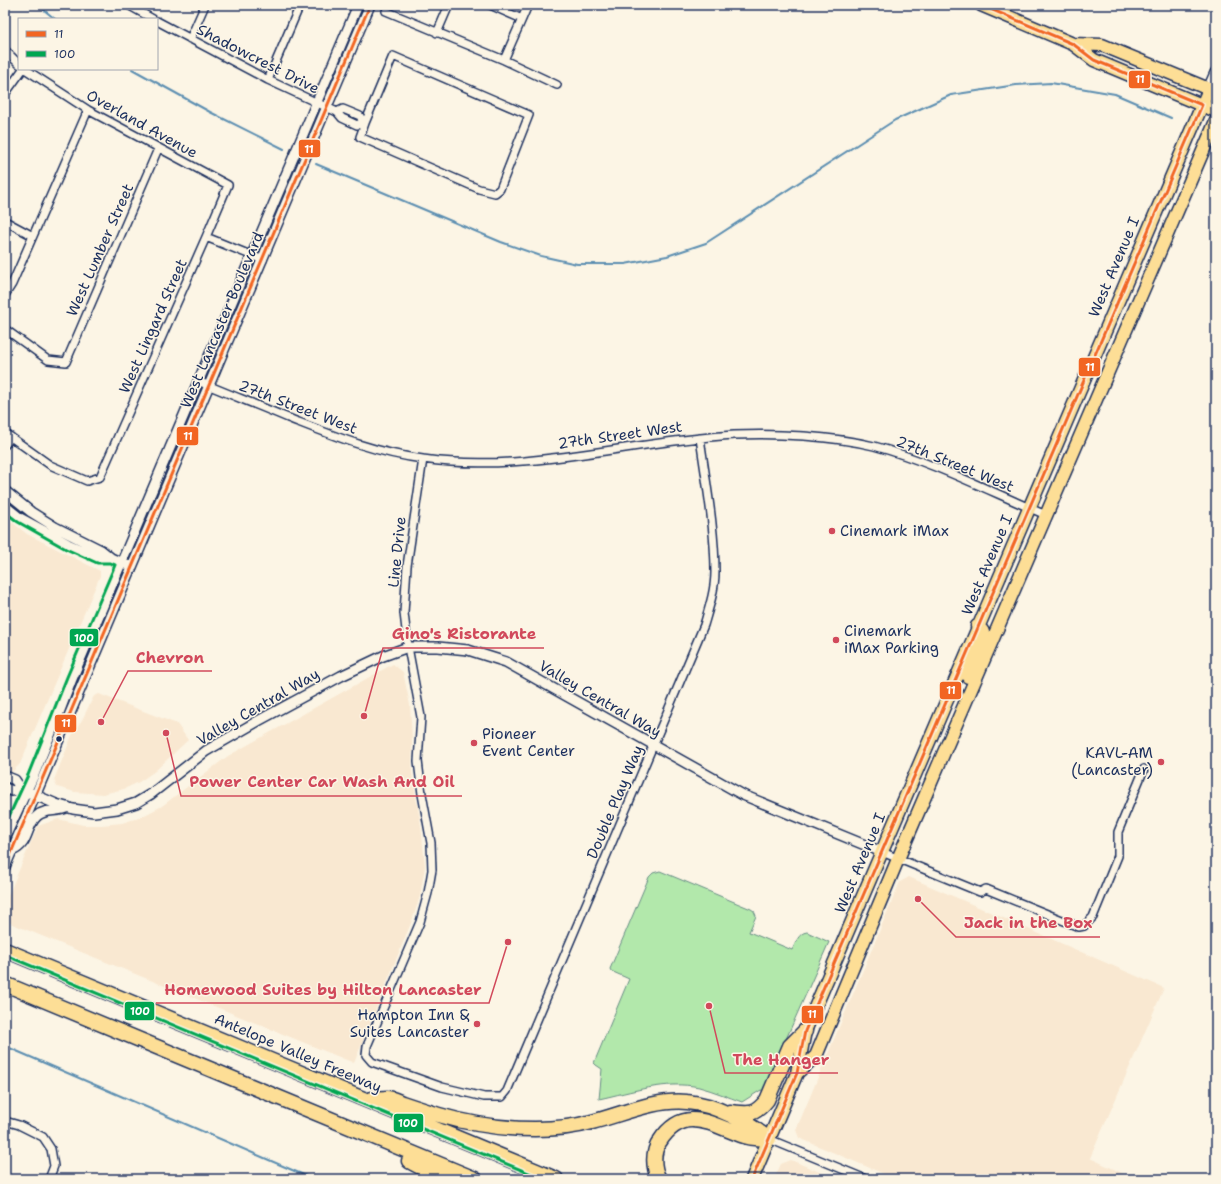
<svg xmlns="http://www.w3.org/2000/svg" width="1221" height="1184" viewBox="0 0 1221 1184" font-family="'Shantell Sans',sans-serif">
  <rect width="100%" height="100%" fill="#fcf5e5"/>
  <filter id="ink" filterUnits="userSpaceOnUse"><feTurbulence type="fractalNoise" baseFrequency=".025" numOctaves="2"/><feDisplacementMap in="SourceGraphic" scale="8" xChannelSelector="R" yChannelSelector="G"/><feConvolveMatrix kernelMatrix="1 2 1 2 8 2 1 2 1" color-interpolation-filters="sRGB"/></filter>
  <g filter="url(#ink)">
    <path fill="#f9e8d1" d="M5,517L27,534L100,571V576L20,764L13,771L5,792Z
      M393,664L403,672L410,705L412,740V773L421,826L425,866L420,896L413,918L354,1063L5,921V903L38,826L58,819L83,825H102L122,823L141,817L162,806L228,756Z
      M99,694L177,724L188,740L155,771L139,782L124,789L103,794L75,792L57,787L54,780L73,733L82,720L94,696Z
      M909,877L1164,988L1090,1158L1135,1179H896L799,1138L796,1130L900,882Z
      M791,1160L836,1179H774L781,1164Z"/>
    <path fill="#b2e8ab" stroke="#668c84" d="M660,871L751,909L754,911L756,916L749,932L792,950C796,943 798,933 807,932L829,942L763,1091L761,1090L742,1102C728,1097 714,1091 699,1087C666,1080 631,1092 599,1099L602,1069L596,1065L594,1063L629,979L611,971L610,969L649,877L653,873Z"/>
    <g fill="none" stroke-linecap="round" stroke-linejoin="round">
      <path stroke="#5b8eb1" stroke-width="2" d="M38,5L55,19
        M132,69L210,112L284,149
        M316,164L501,242L541,256L577,264H625L667,256L706,243L895,120L951,95L1016,85L1051,83L1115,94L1171,118
        M5,1046L313,1179"/>
      <g stroke="#1b2f5e" stroke-width="10">
        <path id="minor" d="M128,5L153,19
          M490,5L522,19L528,5
          M386,11L504,60L557,85
          M157,21L268,80L337,112L342,118L357,125L363,122L360,116L343,109L337,112
          M437,33L449,5
          M190,39L205,5
          M5,50L19,64
          M504,60L522,19
          M268,80L300,5
          M5,94L23,69
          M363,122L365,123L360,137L479,189L495,193L500,189L529,115L393,56L365,123
          M5,221L33,236
          M206,237L263,260
          M5,295L12,284L88,110
          M5,329L48,360L66,362L158,149
          M198,381C228,394 258,405 288,418C332,435 375,453 423,459C527,474 630,441 734,435C776,433 832,436 874,446C933,462 989,491 1046,515
          M5,433L50,465L87,481L100,477L206,237L228,185L88,110L25,69
          M5,445L11,437
          M423,459L407,566L404,613L408,647L421,717L418,761L422,794L431,843L432,870L428,893L420,922L367,1046L366,1055L372,1062L442,1087L484,1097H502L507,1091L704,625C709,608 715,590 715,572C715,529 706,481 700,438
          M882,852L980,892L986,889L1079,927L1084,926L1093,917L1118,856V832L1144,769
          M5,1121L19,1125L43,1137L51,1149L54,1166L49,1179
          M769,1139L866,1179"/>
      </g>
      <g stroke="#1b2f5e" stroke-width="12">
        <path id="tertiary" d="M5,491L31,512L55,527L101,550L111,558L127,565
          M5,506L20,518L68,544L99,558H111
          M5,776L15,780L21,789L56,804L73,809L94,812L117,809L136,803L151,794L206,751L258,721L341,676L383,656L408,647H438L468,650L506,662L743,795L882,852
          M5,788L12,791L21,789
          M5,837L33,777L57,718L72,679L358,5
          M12,851C30,843 25,827 37,816C46,808 58,813 68,807
          M5,867L370,5"/>
      </g>
      <g stroke="#1b2f5e" stroke-width="14">
        <path id="secondary" d="M1209,89L1216,73"/>
      </g>
      <g stroke="#1b2f5e" stroke-width="15">
        <path id="primary" d="M981,5L1073,44L1094,60L1216,111
          M1073,44L1102,45L1216,92
          M968,677L983,638C984,632 983,630 977,626
          M797,1073L816,1056L898,859L1216,121
          M752,1179L797,1073L805,1031L1209,89"/>
      </g>
      <g stroke="#1b2f5e" stroke-width="17">
        <path id="motorway" d="M5,950L556,1179
          M5,984L475,1179
          M372,1099C377,1099 382,1098 387,1098C392,1098 397,1101 402,1103C414,1107 426,1111 439,1115C470,1124 503,1129 535,1129C554,1129 574,1127 592,1122C623,1114 655,1099 687,1102C715,1104 747,1122 769,1139
          M730,1112C749,1114 754,1116 767,1100L790,1046L805,1031
          M409,1161L443,1179
          M659,1179C653,1168 652,1152 660,1141C684,1104 712,1125 744,1136C752,1139 761,1138 769,1139"/>
      </g>
      <use href="#minor" stroke="#fcf5e5" stroke-width="7"/>
      <use href="#tertiary" stroke="#fcf5e5" stroke-width="9"/>
      <use href="#secondary" stroke="#fcf5e5" stroke-width="11"/>
      <use href="#primary" stroke="#fdde96" stroke-width="12"/>
      <use href="#motorway" stroke="#fdde96" stroke-width="14"/>
      <g stroke="#fcf5e5" stroke-width="6">
        <path id="bus-1" d="M5,867L370,5
          M752,1179L797,1073L805,1031L1202,105L1094,60L1073,44L981,5"/>
      </g>
      <g stroke="#fcf5e5" stroke-width="6">
        <path id="bus-2" d="M5,512L18,522L66,549L97,563H110L115,565L67,677L28,775L5,825
          M5,955L543,1179"/>
      </g>
      <use href="#bus-1" stroke="#f26522" stroke-width="3"/>
      <use href="#bus-2" stroke="#00a651" stroke-width="3"/>
    </g>
  </g>
  <g fill="#d1495b" stroke="#fcf5e5" stroke-width="1.5">
    <circle cx="832" cy="531" r="4"/>
    <circle cx="836" cy="640" r="4"/>
    <circle cx="474" cy="743" r="4"/>
    <circle cx="1161" cy="762" r="4"/>
    <circle cx="477" cy="1024" r="4"/>
  </g>
  <circle fill="#1b2f5e" stroke="#fcf5e5" stroke-width="1.5" cx="59" cy="739" r="3.5"/>
  <g text-anchor="middle" stroke-width="3" stroke-linejoin="round" paint-order="stroke">
    <g font-size="15" fill="#1b2f5e" stroke="#fcf5e5">
      <text transform="translate(258 59) rotate(27)" y="5">Shadowcrest Drive</text>
      <text transform="translate(142 124) rotate(29)" y="5">Overland Avenue</text>
      <text transform="translate(100 250) rotate(-66)" y="5">West Lumber Street</text>
      <text transform="translate(1114 267) rotate(-67)" y="5">West Avenue I</text>
      <text transform="translate(222 320) rotate(-67)" y="5">West Lancaster Boulevard</text>
      <text transform="translate(153 326) rotate(-66)" y="5">West Lingard Street</text>
      <text transform="translate(298 407) rotate(21)" y="5">27th Street West</text>
      <text transform="translate(620 435) rotate(-8)" y="5">27th Street West</text>
      <text transform="translate(955 464) rotate(22)" y="5">27th Street West</text>
      <text transform="translate(397 552) rotate(-84)" y="5">Line Drive</text>
      <text transform="translate(987 565) rotate(-67)" y="5">West Avenue I</text>
      <text transform="translate(600 699) rotate(30)" y="5">Valley Central Way</text>
      <text transform="translate(258 707) rotate(-30)" y="5">Valley Central Way</text>
      <text transform="translate(615 802) rotate(-67)" y="5">Double Play Way</text>
      <text transform="translate(860 863) rotate(-67)" y="5">West Avenue I</text>
      <text transform="translate(298 1053) rotate(23)" y="5">Antelope Valley Freeway</text>
    </g>
    <g font-size="15" fill="#1b2f5e" stroke="#fcf5e5" text-anchor="start">
      <text x="840" y="536">Cinemark iMax</text>
      <text x="844" y="636">Cinemark<tspan x="844" dy="17">iMax Parking</tspan></text>
      <text x="482" y="739">Pioneer<tspan x="482" dy="17">Event Center</tspan></text>
      <text x="1153" y="758" text-anchor="end">KAVL-AM<tspan x="1153" dy="17">(Lancaster)</tspan></text>
      <text x="469" y="1020" text-anchor="end">Hampton Inn &amp;<tspan x="469" dy="17">Suites Lancaster</tspan></text>
    </g>
  </g>
  <path fill="none" stroke="#d1495b" stroke-width="1.5" d="M364 716L383 648H544M101 722L128 671H212M166 733L181 796H462M918 899L956 937H1100M508 942L489 1003H156M709 1006L725 1073H838"/>
  <g fill="#d1495b" stroke="#fcf5e5" stroke-width="1.5">
    <circle cx="364" cy="716" r="4"/>
    <circle cx="101" cy="722" r="4"/>
    <circle cx="166" cy="733" r="4"/>
    <circle cx="918" cy="899" r="4"/>
    <circle cx="508" cy="942" r="4"/>
    <circle cx="709" cy="1006" r="4"/>
  </g>
  <g font-size="16" text-anchor="middle" font-weight="bold" fill="#d1495b" stroke="#fcf5e5" stroke-width="3" stroke-linejoin="round" paint-order="stroke">
    <text x="464" y="639">Gino's Ristorante</text>
    <text x="170" y="663">Chevron</text>
    <text x="322" y="787">Power Center Car Wash And Oil</text>
    <text x="1028" y="928">Jack in the Box</text>
    <text x="323" y="995">Homewood Suites by Hilton Lancaster</text>
    <text x="781" y="1065">The Hanger</text>
  </g>
  <g stroke="#fcf5e5" stroke-width="1.5">
    <rect x="1128" y="70" width="23" height="19" rx="4" fill="#f26522"/>
    <rect x="298" y="139" width="23" height="19" rx="4" fill="#f26522"/>
    <rect x="1078" y="357" width="23" height="20" rx="4" fill="#f26522"/>
    <rect x="176" y="426" width="23" height="20" rx="4" fill="#f26522"/>
    <rect x="69" y="628" width="30" height="19" rx="4" fill="#00a651"/>
    <rect x="939" y="681" width="23" height="19" rx="4" fill="#f26522"/>
    <rect x="54" y="714" width="23" height="19" rx="4" fill="#f26522"/>
    <rect x="124" y="1001" width="31" height="20" rx="4" fill="#00a651"/>
    <rect x="801" y="1005" width="23" height="19" rx="4" fill="#f26522"/>
    <rect x="393" y="1113" width="31" height="20" rx="4" fill="#00a651"/>
  </g>
  <g font-size="11" text-anchor="middle" font-weight="bold" fill="#fff">
    <text x="1140" y="83">11</text>
    <text x="309" y="153">11</text>
    <text x="1090" y="371">11</text>
    <text x="188" y="440">11</text>
    <text x="84" y="642">100</text>
    <text x="951" y="694">11</text>
    <text x="66" y="727">11</text>
    <text x="140" y="1015">100</text>
    <text x="812" y="1018">11</text>
    <text x="408" y="1127">100</text>
  </g>
  <rect width="1221" height="1184" fill="none" stroke="#fcf5e5" stroke-width="20"/>
  <rect x="10" y="10" width="1201" height="1164" fill="none" stroke="#1b2f5e" stroke-width="1.5" filter="url(#ink)"/>
  <rect x="18" y="18" width="140" height="52" fill="#fcf5e5" stroke="#a2a6af"/>
  <rect x="26" y="31" width="20" height="6" fill="#f26522" stroke="#a2a6af"/>
  <text x="54" y="38" font-size="12" fill="#1b2f5e">11</text>
  <rect x="26" y="51" width="20" height="6" fill="#00a651" stroke="#a2a6af"/>
  <text x="54" y="58" font-size="12" fill="#1b2f5e">100</text>
</svg>
